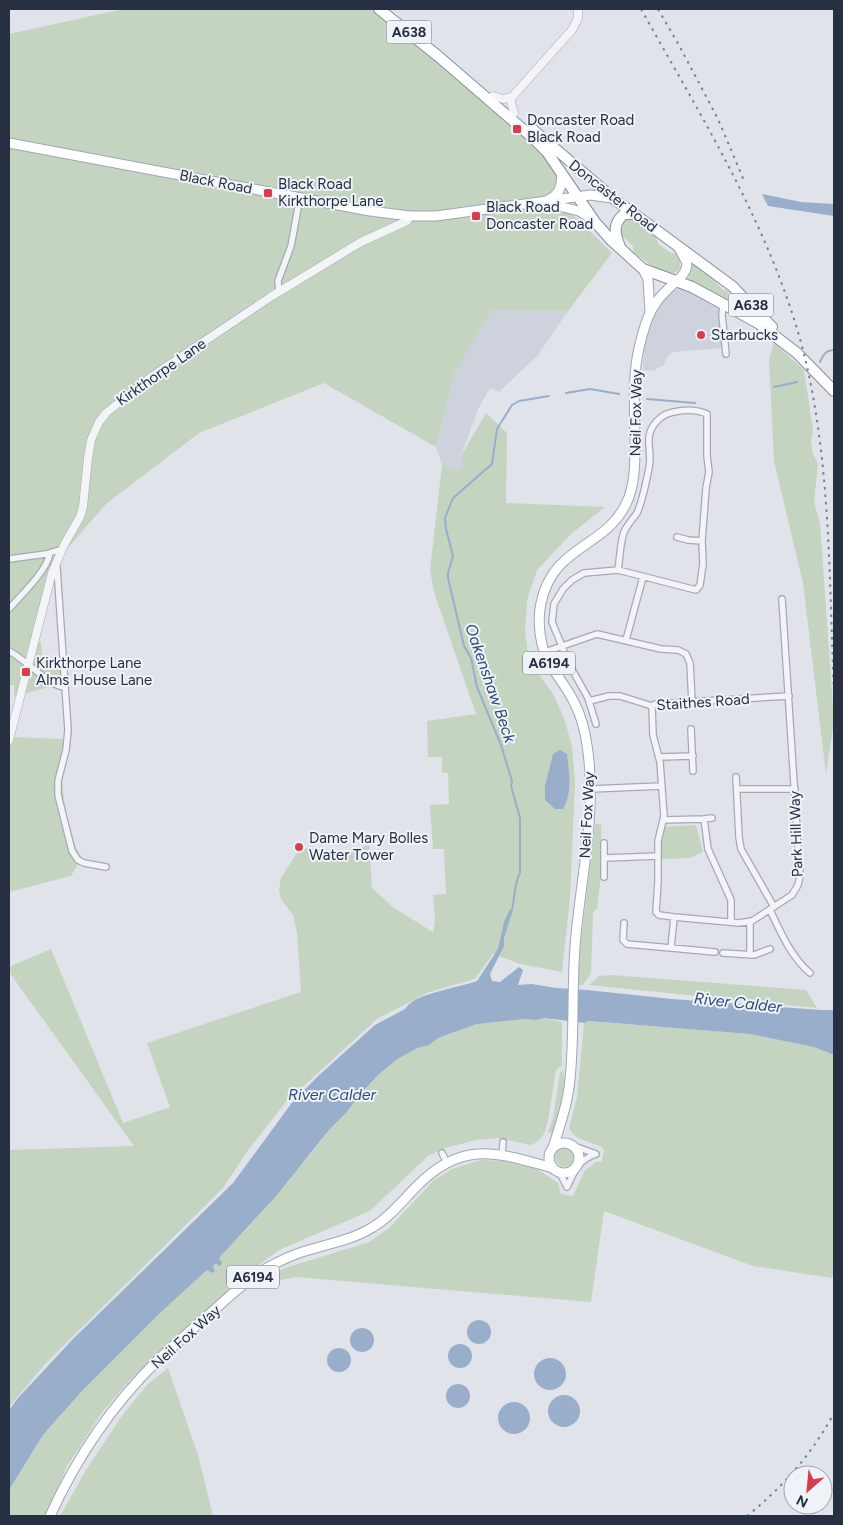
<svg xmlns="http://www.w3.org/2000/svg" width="843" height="1525" viewBox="0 0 843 1525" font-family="Figtree,sans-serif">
  <rect width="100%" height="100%" fill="#e0e3ea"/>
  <path fill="#cdd2dc" d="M680,289L689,290L719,307L722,348L673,352L667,357L664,365L658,368L653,371L643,370L644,344L652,320L664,297L674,290Z
    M492,310L568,311L538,355L499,392L490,388L478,409L461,456L464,467L458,471L442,465L436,447L454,374Z"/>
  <path fill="#c4d4c0" d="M124,9H380L508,115L561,171L558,183L555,185L571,213L612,253L568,311L492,310L454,374L436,447L324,383L199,433L106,504L66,550L9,558V34Z
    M629,217L656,237L658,244L671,253H676L680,257C684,292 644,261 634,252L633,246L618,232L620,220Z
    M693,262L698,264L724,291L726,290L733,298L731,302L688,279Z
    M774,343L804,370L813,430L811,442L813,454L818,464L814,502L820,523L834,721L826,774L803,583L774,461L769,359Z
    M486,413L507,433L506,503L605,507L571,534L537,570L527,600L525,632L528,652L533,666L553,694L564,718L572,746L575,782L570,898L562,972L520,964L493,954L475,979L429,992L377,1019L285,1103L246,1153L223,1188L47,1362L9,1407V1150L134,1146L9,972V967L51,949L123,1123L170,1107L147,1043L301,992L297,933L293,915L281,899L279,890L281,878L297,853L307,848L341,852L369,845L372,888L394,908L433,932L435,920L433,895L446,894L444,849H433L430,805L449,804L448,773H442V757H428L427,721L476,714L434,592L430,570L442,465L458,471L464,467L461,456Z
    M43,557L56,558L36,641L41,642L42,660H60L62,684L14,696V685H9V561Z
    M9,737L62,739L67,758L62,778L66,815L76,848L82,857L71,876L9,892Z
    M595,824H601L602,867L597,909L593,912L591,973L582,986L579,985V959Z
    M696,825L703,852L690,858L662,859L660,839L664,827Z
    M611,975L806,990L817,1008L589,985L599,976Z
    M543,1018L562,1022V1066L558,1068L556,1071L548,1121L544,1134L537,1142L531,1145L497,1138L476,1140L445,1148L428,1156L370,1211L279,1250L244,1276L130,1380L103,1411L67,1466L46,1516H9V1490L43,1435L55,1422L82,1391L158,1315L207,1270L248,1227L313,1151L329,1130L346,1113L378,1075L399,1058L418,1048L429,1045L438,1038L477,1024L525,1019L536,1020Z
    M589,1021L750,1034L814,1047L834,1055V1273L832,1278L753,1266L604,1211L591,1302L295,1277L250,1287L285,1268L369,1242L389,1228L433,1181L452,1169L474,1162L483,1160L503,1161L537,1169L558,1183L561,1194L573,1196L585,1170L593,1165V1163L602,1161L604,1150L602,1147L578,1138L572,1133L569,1128L577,1097L584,1023Z
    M563,1070C567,1080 558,1124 552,1134L548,1132L553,1118L560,1073Z
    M555 1157a10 10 0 1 1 20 0a10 10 0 1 1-20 0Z
    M168,1368L198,1455L213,1516H60L86,1470L124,1413L147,1385Z"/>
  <path fill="#99aecb" d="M762,194L801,202L834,204V216L768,206Z
    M560,750L567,754C569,774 573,790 563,809H555L545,800V786L553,754Z
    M510,909L513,910L504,938V946L490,974L492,981L500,982L519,967L523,970L518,985L532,984L556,988L587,990L672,999L821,1010H834V1055L814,1047L750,1034L589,1021L584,1023L544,1018L536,1020L525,1019L477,1024L438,1038L429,1045L418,1048L399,1058L378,1075L361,1094L346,1113L329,1130L276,1196L219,1258L222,1263L220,1266L215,1263L213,1267L215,1271L213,1273L207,1270L158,1315L82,1391L43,1435L9,1490V1410L18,1398L73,1339L233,1183L291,1104L317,1077L375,1025L405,1009C414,993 459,988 477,981L498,949L504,922Z
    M467 1332a12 12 0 1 1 24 0a12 12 0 1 1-24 0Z
    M350 1340a12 12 0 1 1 24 0a12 12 0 1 1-24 0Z
    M448 1356a12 12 0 1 1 24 0a12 12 0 1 1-24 0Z
    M327 1360a12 12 0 1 1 24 0a12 12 0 1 1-24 0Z
    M534 1374a16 16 0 1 1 32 0a16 16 0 1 1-32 0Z
    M446 1396a12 12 0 1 1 24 0a12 12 0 1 1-24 0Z
    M548 1411a16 16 0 1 1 32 0a16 16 0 1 1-32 0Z
    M498 1418a16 16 0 1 1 32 0a16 16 0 1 1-32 0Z"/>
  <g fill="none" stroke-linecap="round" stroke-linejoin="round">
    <path stroke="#99aecb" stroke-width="2" d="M820,362C823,355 826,350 834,350
      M774,387L797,382
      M566,393L590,389L619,394
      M647,399L695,403
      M512,910C515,897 514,884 520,873V818L511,786L512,781L501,745L477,687L471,658L464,646L448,578V573L453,556L446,529L445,518L453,498L492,464L497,429L512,405L519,401L549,396"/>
    <g stroke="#a5a9b4" stroke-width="8">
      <path id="minor" d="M279,292L278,281L291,246L300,197
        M723,303L722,315L726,354
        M677,537L688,540L702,541
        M9,559L46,554L62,549
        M56,564L57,568L68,730L66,750L58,781V795L72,851L78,860L84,863L106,867
        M9,609C21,595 47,571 50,553
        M626,640L643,577
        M9,651C25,659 49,686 64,687
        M545,652L597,634L661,649L678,650L686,654L690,663L692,702
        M589,701L609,696H620L652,706L655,704L789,696
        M652,706L653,735L660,762L664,816L658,841V881L656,912L659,915L674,917L739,923L752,921L792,895L798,885L800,876L782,599
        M596,724L588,698L570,666L552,622L554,604L563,589L572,580L584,573L618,570L696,590L700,585L703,564L702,541L706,488L709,472L707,456V414C693,408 667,409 657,421C642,437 653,450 649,468C646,482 643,500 637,513C633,519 627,525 624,532C620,543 620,558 618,570
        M691,729L693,771
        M660,757L693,756
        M736,777L739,837L741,849L774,907
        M590,789L662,786
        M737,789H795
        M704,819L712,818
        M663,820L704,819L708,849L731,900V922
        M605,858L658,856
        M604,877V843
        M770,910C780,931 791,957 810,973
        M624,923L623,940L627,944L715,952
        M671,948L674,917
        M723,953L754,955L770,949
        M750,955V921
        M442,1153L447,1163
        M502,1155L503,1142
        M560,1173L567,1187C574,1172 578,1160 596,1154L571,1145"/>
    </g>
    <g stroke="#a5a9b4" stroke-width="9">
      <path id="tertiary" d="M493,96L503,99L512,97L572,30L578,18V9
        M512,97L511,102L514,113
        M9,740L52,573L64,545L80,517L83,507L88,458L91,440L99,422L106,413L151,377L272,296L361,242L407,221L410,216"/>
    </g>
    <g stroke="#9ea6b6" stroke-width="11">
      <path id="primary" d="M9,143L370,211L410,216H436L590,195L612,198
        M548,200C560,195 563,185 561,172
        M550,204L579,211L592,219
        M643,269L648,279L650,312
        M549 1158a15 15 0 1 1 30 0a15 15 0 1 1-30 0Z
        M553,1148C560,1125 568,1103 570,1079C575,1031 571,983 576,935C582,872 597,808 587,745C585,731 581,716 575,704C568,689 558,677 549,663C540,647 537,621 541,603C553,545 605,548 626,504C635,486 635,464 635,443C635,412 632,378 639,348C642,336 645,322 651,311C654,305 660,297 665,292C673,283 687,276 687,263L679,248
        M50,1516C76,1459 112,1405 157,1361C173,1346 189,1332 205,1318C225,1301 244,1281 267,1268C281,1260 297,1253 312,1249C333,1243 354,1239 373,1227C390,1217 403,1200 417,1186C463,1139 498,1153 553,1168"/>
    </g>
    <g stroke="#868fa1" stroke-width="12">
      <path id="trunk" d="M379,9L438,56L533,138L547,152L595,222L611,240L643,269L692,287L758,323L797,353L834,391
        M531,128L614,199L732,286L772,327
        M620,247C615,234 612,224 624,214H634"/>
    </g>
    <use href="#minor" stroke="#f3f4f8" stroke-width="5.5"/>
    <use href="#tertiary" stroke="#f3f4f8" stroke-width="8"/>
    <use href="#primary" stroke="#fff" stroke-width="9"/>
    <use href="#trunk" stroke="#fff" stroke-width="10"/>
    <path stroke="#788194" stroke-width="2" stroke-dasharray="2.5 5" stroke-linecap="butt" d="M641,9C702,118 769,225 802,346C831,457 829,579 834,693
      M658,9L680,47L718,119L745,183
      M747,1516C783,1487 812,1454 834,1413"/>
  </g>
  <g fill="#d53e4a" stroke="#eff2f7" stroke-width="2">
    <rect x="512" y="124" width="10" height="10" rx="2.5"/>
    <rect x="263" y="188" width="10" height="10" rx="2.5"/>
    <rect x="471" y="211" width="10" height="10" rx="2.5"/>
    <circle cx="701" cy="335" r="5"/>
    <rect x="21" y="667" width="10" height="10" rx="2.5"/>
    <circle cx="299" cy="847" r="5"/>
  </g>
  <g text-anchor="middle" stroke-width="4" stroke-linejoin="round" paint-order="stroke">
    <g fill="#eff2f7" stroke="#636a78" stroke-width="1">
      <rect x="386.5" y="20.5" width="45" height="23" rx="4"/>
      <rect x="728.5" y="293.5" width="45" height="23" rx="4"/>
      <rect x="523" y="651.5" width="52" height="23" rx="4"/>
      <rect x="227" y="1265.5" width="52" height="23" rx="4"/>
    </g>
    <g font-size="14" font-weight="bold" fill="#272f42">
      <text x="409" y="37">A638</text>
      <text x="751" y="310">A638</text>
      <text x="549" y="668">A6194</text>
      <text x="253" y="1282">A6194</text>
    </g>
    <g font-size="15" fill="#272f42" stroke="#eff2f7" text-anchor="start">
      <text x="527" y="125">Doncaster Road<tspan x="527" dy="17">Black Road</tspan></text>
      <text x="278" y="189">Black Road<tspan x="278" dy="17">Kirkthorpe Lane</tspan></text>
      <text x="486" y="212">Black Road<tspan x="486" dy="17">Doncaster Road</tspan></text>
      <text x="711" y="340">Starbucks</text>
      <text x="36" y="668">Kirkthorpe Lane<tspan x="36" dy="17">Alms House Lane</tspan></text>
      <text x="309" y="843">Dame Mary Bolles<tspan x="309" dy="17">Water Tower</tspan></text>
    </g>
    <g font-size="15" fill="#272f42" stroke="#eff2f7">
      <text transform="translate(216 182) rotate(11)" y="5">Black Road</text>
      <text transform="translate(613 196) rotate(38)" y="5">Doncaster Road</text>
      <text transform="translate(161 372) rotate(-35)" y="5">Kirkthorpe Lane</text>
      <text transform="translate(636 413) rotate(-89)" y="5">Neil Fox Way</text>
      <text transform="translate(703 702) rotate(-4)" y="5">Staithes Road</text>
      <text transform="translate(587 815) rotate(-87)" y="5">Neil Fox Way</text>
      <text transform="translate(796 834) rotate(-92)" y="5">Park Hill Way</text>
      <text transform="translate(186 1337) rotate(-42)" y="5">Neil Fox Way</text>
    </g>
    <g font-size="16" font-style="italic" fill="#2f4b78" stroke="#eff2f7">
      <text transform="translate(491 683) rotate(71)" y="6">Oakenshaw Beck</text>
      <text transform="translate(738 1002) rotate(6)" y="6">River Calder</text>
      <text x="332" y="1100">River Calder</text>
    </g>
  </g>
  <rect width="843" height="1525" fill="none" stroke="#272f42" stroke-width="20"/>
  <g transform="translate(808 1490) rotate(207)"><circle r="24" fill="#eff2f7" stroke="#9fa4af"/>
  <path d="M0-4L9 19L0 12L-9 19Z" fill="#d53e4a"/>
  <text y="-8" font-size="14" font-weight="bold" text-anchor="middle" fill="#272f42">N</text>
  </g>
</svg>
